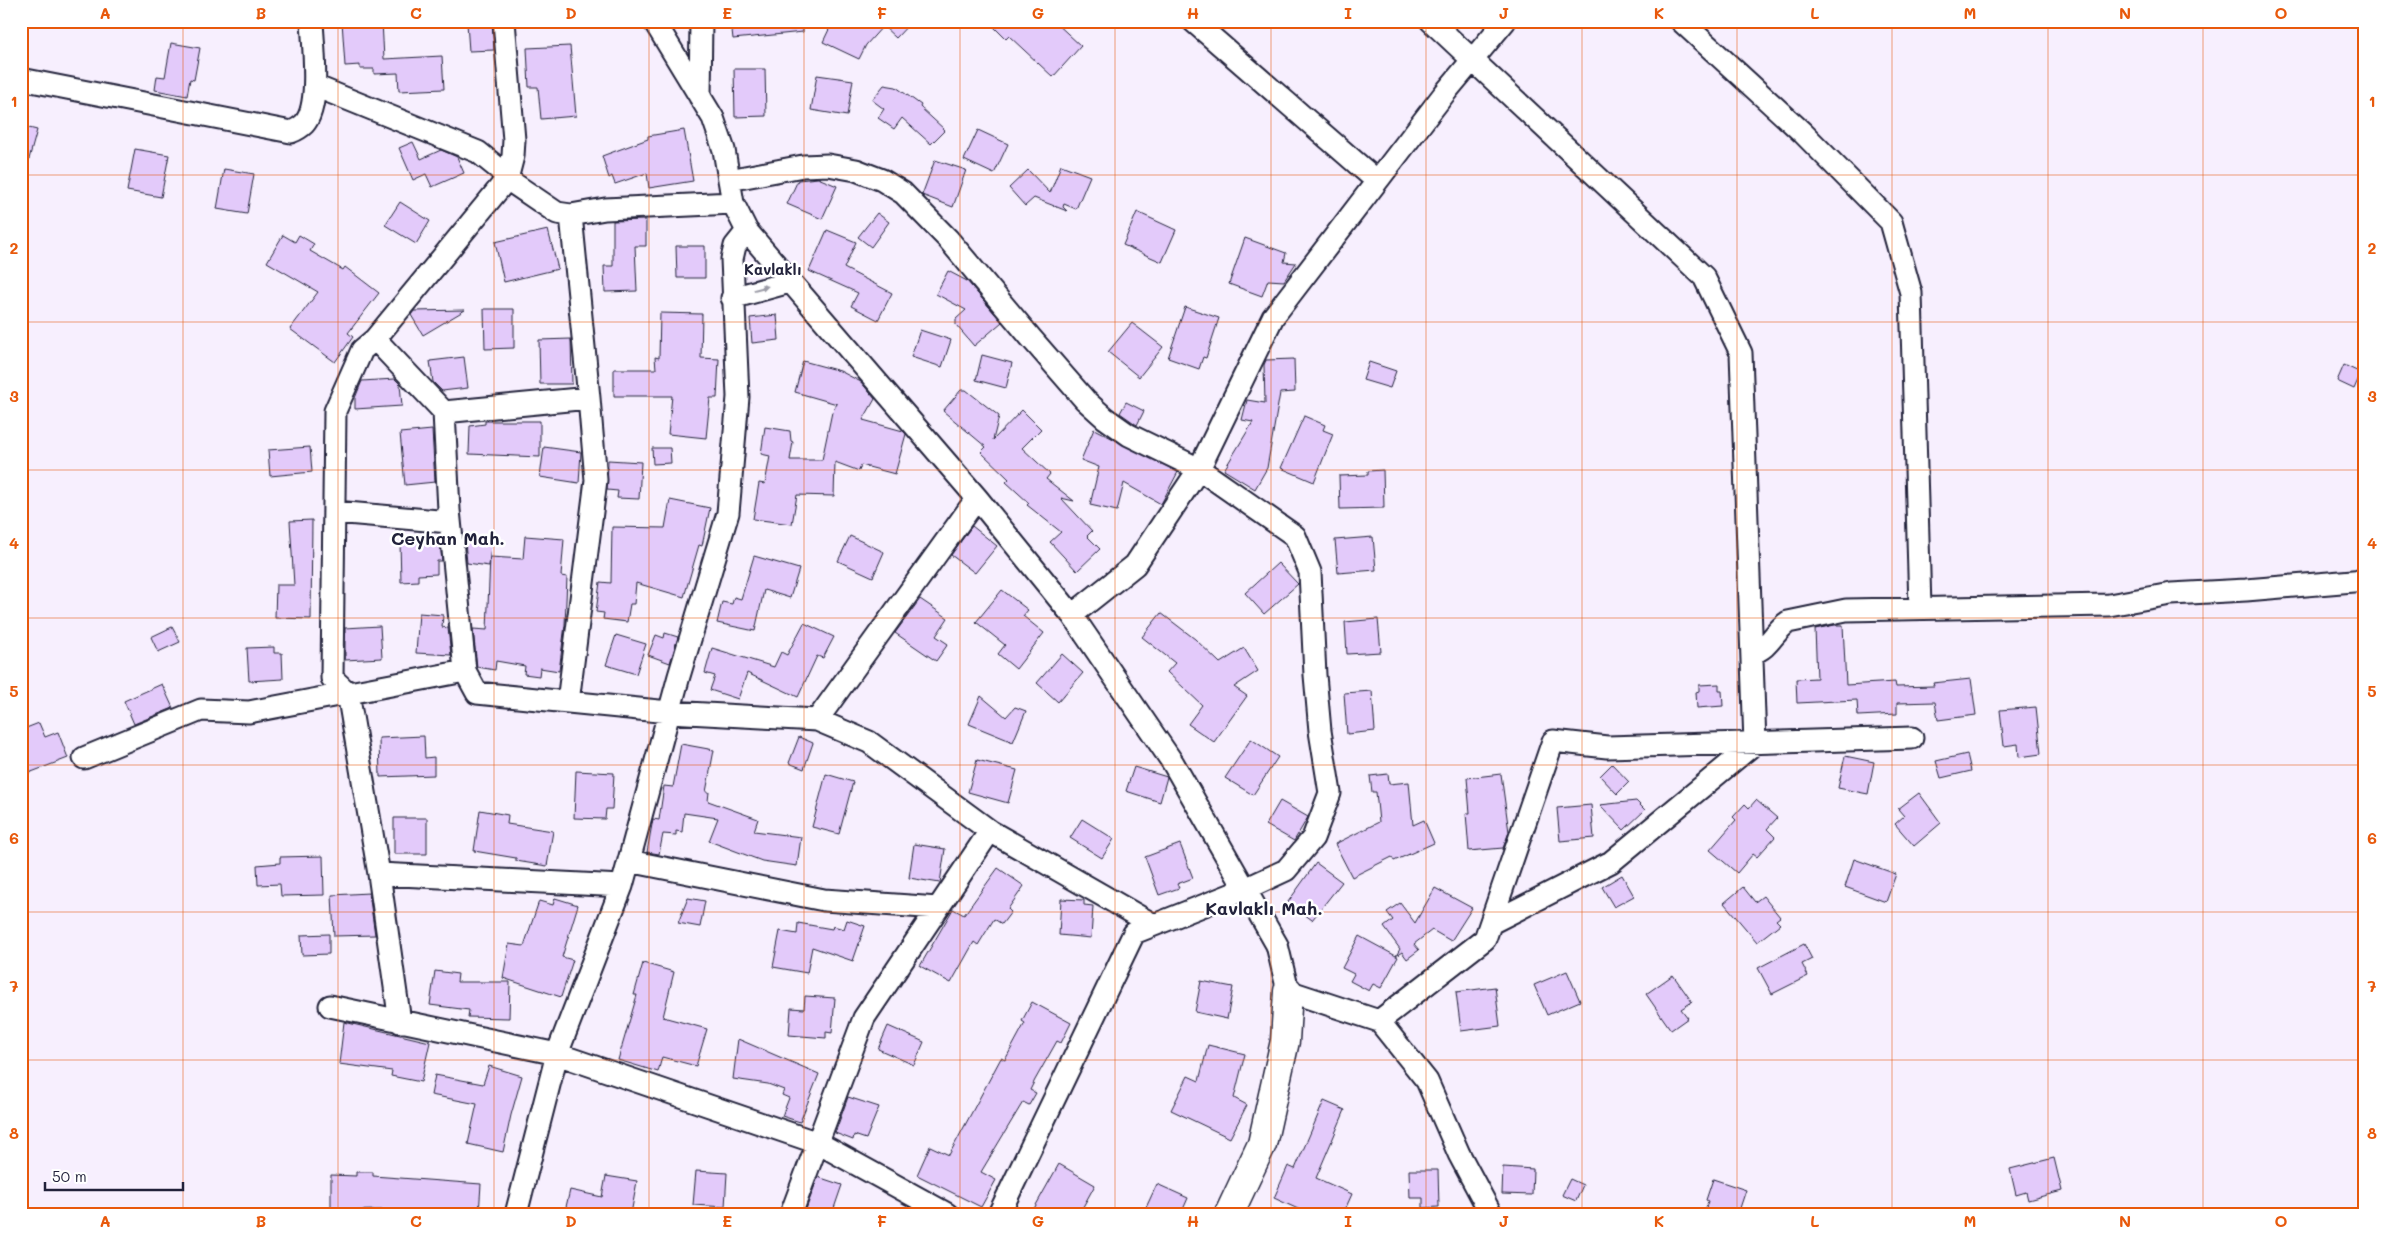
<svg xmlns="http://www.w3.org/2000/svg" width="2386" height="1235" viewBox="0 0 2386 1235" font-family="Mali,sans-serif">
  <rect width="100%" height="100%" fill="#f7effe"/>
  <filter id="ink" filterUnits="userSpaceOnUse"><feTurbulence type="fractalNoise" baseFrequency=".02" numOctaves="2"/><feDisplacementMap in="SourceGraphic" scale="10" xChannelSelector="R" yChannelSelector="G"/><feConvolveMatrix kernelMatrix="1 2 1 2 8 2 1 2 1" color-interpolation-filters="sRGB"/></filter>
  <g filter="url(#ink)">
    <path fill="#e3cafa" stroke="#22223b" d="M342,21H382L384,59L442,56L444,89L399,91L398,73L374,74V69H360V65L345,66Z
      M731,21H803V32L733,39Z
      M833,21H912L896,38L883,26L866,45L859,59L823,42Z
      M988,21H1054L1081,46L1053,77L1009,36L1006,39Z
      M492,22L494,50L469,51L467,23Z
      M171,43L200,48L194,80L190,79L187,96L155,90L157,76L165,77Z
      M570,46L576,116L541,119L538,87H529L527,48Z
      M734,69H765L766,116L735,117Z
      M817,75L853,80L847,116L811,110Z
      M884,85L896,87L921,105L920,107L945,130L931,144L902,118L894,129L878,118L884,109L872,100Z
      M21,126L37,130L26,170H21Z
      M684,130L693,181L649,188L647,173L615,184L612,176L609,178L602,156L648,139V136Z
      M978,130L1008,144L994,174L964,160Z
      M413,142L421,159L441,150L457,157L464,173L432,187L426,174L413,180L399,148Z
      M135,149L169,155L161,197L127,191Z
      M935,160L966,170L953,207L922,195Z
      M1061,165L1090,176L1076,209L1064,204L1063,207L1067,211L1034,198L1025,206L1009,188L1028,170L1050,193Z
      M224,169L254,174L247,214L217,209Z
      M818,178L837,186L822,219L787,204L798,180Z
      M400,202L430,221L416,244L385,225Z
      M1137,212L1176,230L1162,262L1123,245Z
      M877,213L889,222L871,247L858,237Z
      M646,220V246H635L637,291L605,292L604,266H613V221Z
      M548,230L558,269L504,282L495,242Z
      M827,230L856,242L844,268L892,293L878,320L851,306L858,293L809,271Z
      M283,235L295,242L299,235L314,244L310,251L343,270L345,267L379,293L348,333L353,337L335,362L290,329L318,292L267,262Z
      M1245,238L1286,253L1284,262L1296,263L1284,281L1268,280L1262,296L1229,284Z
      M676,246H705V278H677Z
      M948,271L967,281L1002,322L974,346L956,325V319L966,310L936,294Z
      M1185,307L1219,318L1206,358L1203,357L1199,369L1168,358Z
      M484,309H514V348L485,349Z
      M465,310L423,335L411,315L414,311Z
      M660,313L702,314L701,358L719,359L717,398H710L706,438L668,434L672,396H614V369H656L655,357L659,358Z
      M777,315L779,340L752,343L750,318Z
      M1132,323L1163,347L1139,377L1108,352Z
      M920,330L951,340L942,367L911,357Z
      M571,339L572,384H540L539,340Z
      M982,355L1012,363L1006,388L976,380Z
      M464,357L468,388L442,391L433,382L430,361Z
      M1294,359L1295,392L1280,393L1267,468L1255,489L1224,470L1253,422L1242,420L1247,400L1265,403L1264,365L1266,360Z
      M803,361L840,371L861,382L875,399L863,420L903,431L906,434L895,474L861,465L859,471L835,462L834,496L797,495L792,524L753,519L759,483L765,484L770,456L761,454L765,427L790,431L791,441L793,442L790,460H822L832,412L837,404L795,392Z
      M1369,362L1396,371L1390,388L1363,380Z
      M2344,365L2361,373L2354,389L2337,381Z
      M395,379L400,384L402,406L355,409V398L362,381Z
      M961,390H966L999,416L993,440L1022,410L1041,429L1022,448L1050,474L1046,479L1074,501L1061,498L1092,531L1087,536L1100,549L1077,571L1050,542L1061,532L1027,505L1029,503L1006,482L1009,479L981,452L986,447L943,411Z
      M1126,402L1144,411L1137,425L1120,413Z
      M1304,416L1325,425L1323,430L1333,434L1314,482L1281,468Z
      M485,421H540V457L469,454L470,426L485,424Z
      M1094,429L1178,472L1161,504L1124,483L1117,511L1090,505L1099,467L1081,460Z
      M432,430L435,482L405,485L400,433Z
      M310,447L312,472L270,476L268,450Z
      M544,447L581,452L579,483L540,477Z
      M652,448H670L671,463L653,464Z
      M608,460L641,462L639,499L617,498L618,491L607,490Z
      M1383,470L1384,508L1340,509L1339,476L1368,475V471Z
      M670,500L710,508L702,546L699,545L684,597L636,583L634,604H630L627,622L603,619L604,613L596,612L600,582L611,583L612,527L665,528Z
      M312,520L311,619L275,618L276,585H294L290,521Z
      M972,526L997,546L975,573L951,555Z
      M525,536L564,539L561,576L567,577L565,625L559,671L540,668L539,676L524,674L525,666L496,661L495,670L477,667L473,629L487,630L490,557L523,559Z
      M850,536L884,552L873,577L838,561Z
      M1373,537L1376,570L1338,573L1335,540Z
      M400,542H440L442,561H437V574L418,575V581L401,582Z
      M465,542L491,544L489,566L467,563Z
      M754,556L799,569L790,598L764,590L755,631L717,623L722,602L732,604L734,597L741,599Z
      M1278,563L1298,584L1264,614L1245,593Z
      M1002,590L1028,610L1023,616L1044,633L1016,669L998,654L1005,645L976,622Z
      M920,599L948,618L936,636L948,644L936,661L895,633Z
      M419,613L443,615L442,627L448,628L451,655L416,653Z
      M1161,613L1195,639L1220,663L1244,648L1258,671L1234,687L1247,696L1214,742L1188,724L1202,705L1167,672L1175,663L1142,637Z
      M1378,619L1381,652L1347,654L1345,622Z
      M804,623L834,637L823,658L817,656L798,697L747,673L738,699L710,690L715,676L705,673L712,648L774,667L781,652L787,655Z
      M1835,625H1843L1846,685L1895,682L1896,687L1934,686L1933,683L1971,679L1976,715L1938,720L1935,702L1897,703V714L1858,716L1857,700L1797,703L1796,679L1817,678L1815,629Z
      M380,626L382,658L345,660V628Z
      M172,627L180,642L158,652L151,637Z
      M665,633L678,637L670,663L648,655L656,635L664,638Z
      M616,635L646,644L636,674L606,665Z
      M274,647V653H282L283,679L249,681L247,648Z
      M1062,654L1083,673L1058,702L1037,683Z
      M162,684L173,708L134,724L124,701Z
      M1719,684V691H1722L1723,706L1697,708L1696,692L1699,691V685Z
      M1372,691L1375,731L1347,734L1344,693Z
      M981,696L1006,717L1015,707L1026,711L1013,742L969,724Z
      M2036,707L2041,754L2019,757L2018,744L2004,746L2000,710Z
      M39,723L45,737L58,732L68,758L21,776V730Z
      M424,736L425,758L434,757V775L380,777L379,738Z
      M799,737L813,743L804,769L789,763Z
      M1251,739L1278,757L1253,795L1225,778Z
      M681,744L714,750L706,792H709L708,801L758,819L754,831L801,837L797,866L762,861L709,841L718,818L684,813L682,832L676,831V835L663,834L659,854L647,852L653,819L659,820L664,786L673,787Z
      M1967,754L1971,771L1941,778L1936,761Z
      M1845,756L1874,762L1868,794L1838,788Z
      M977,760L1017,770L1008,803L968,792Z
      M1612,764L1629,782L1617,794L1600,776Z
      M1134,767L1167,777L1160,802L1126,791Z
      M576,771L614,773L612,809H606L605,819L574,818Z
      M826,774L853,782L839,834L812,827Z
      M1388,774L1389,784L1409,782L1413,825L1424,820L1434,843L1394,861L1392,857L1352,877L1335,844L1379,822L1376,792H1372L1370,776Z
      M1501,774L1509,832L1503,848L1469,851L1466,813H1470L1467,778Z
      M1919,793L1941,823L1914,846L1895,824L1904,816L1898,809Z
      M1756,800L1777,818L1767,829L1775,837L1757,857L1753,854L1737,873L1710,850L1736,820L1733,817L1745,804L1749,808Z
      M1280,801L1308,817L1294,841L1266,825Z
      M1636,801L1645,810L1624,830L1600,805Z
      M1591,805L1594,838L1560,841L1557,808Z
      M480,810L508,815L507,824L553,831L547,866L516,861V858L474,851Z
      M394,818H427V854H394Z
      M1082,819L1114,839L1102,858L1070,838Z
      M914,844L945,849L940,883L909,878Z
      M1180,844L1193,878L1177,884L1179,888L1159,895L1145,857Z
      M323,856L324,895L281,896L280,884L258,885L257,865L280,863V857Z
      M1854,859L1896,874L1886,902L1845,887Z
      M1316,863L1342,882L1312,920L1288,902Z
      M998,868L1024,886L1008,909L1011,912L1002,924L994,919L978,945L974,942L951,983L920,966L953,909L964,915Z
      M1622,875L1634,896L1614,907L1602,887Z
      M1743,887L1755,902L1763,896L1780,917L1776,920L1780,924L1757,942L1724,903Z
      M1435,888L1472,908L1451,941L1432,930L1414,944L1419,950L1407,959L1402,952L1396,956L1398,957L1381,988L1373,984L1369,991L1350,981L1354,974L1342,968L1359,936L1396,956L1400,949L1384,927L1393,920L1387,912L1400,903L1415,923Z
      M369,893L375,935L334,936L332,895Z
      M555,898L578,905L562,957L573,960L561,997L503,978L509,944L524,946L539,901L553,905Z
      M688,898L705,901L700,927L678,923Z
      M1061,899L1084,900V905L1093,906L1091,938L1059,935Z
      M847,920L865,926L853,961L812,947L807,973L773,967L780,931L797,934L798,923L832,929L833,926L844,929Z
      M329,934V954L302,955L301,935Z
      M1804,944L1812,959L1802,964L1808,976L1772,994L1758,968Z
      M643,963L674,972L663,1017L707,1029L696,1066L662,1057L658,1072L618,1060L637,995H634Z
      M435,971L458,974L457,982H510L509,1018L468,1017L469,1010L430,1005Z
      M1567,971L1580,1001L1547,1015L1534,985Z
      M1673,975L1692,1002L1681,1009L1688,1018L1671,1030L1646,994Z
      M1201,981L1233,987L1227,1019L1195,1012Z
      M1495,987L1500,1026L1461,1031L1456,992Z
      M805,996L835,998L832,1033L826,1032V1038L789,1035L791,1008L804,1009Z
      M1032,1002L1071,1023L1061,1043L1057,1041L1035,1080L1030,1090L1036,1093L1029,1105L1023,1102L981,1172L996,1180L981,1207L917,1175L930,1146L949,1155L1001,1058L1005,1060L1025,1023L1022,1021Z
      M344,1022L430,1042L421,1082L391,1076L392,1071L339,1064Z
      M888,1026L924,1042L914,1065L878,1049Z
      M738,1039L819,1074L800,1122L782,1116L789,1098L782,1095L784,1090L768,1084L733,1079Z
      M1208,1045L1245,1054L1234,1098L1247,1105L1230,1138L1171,1110L1188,1076L1199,1081Z
      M489,1066L522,1076L511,1115L503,1152L468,1144L477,1104L431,1095L435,1075L483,1084Z
      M848,1097L879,1107L866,1139L854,1135L853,1140L835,1133Z
      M1324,1101L1345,1110L1316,1178L1352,1194L1343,1214H1309L1274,1198L1288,1166L1295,1169Z
      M2054,1158L2062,1191L2028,1200L2026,1192L2016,1195L2010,1169Z
      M1059,1164L1095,1185L1079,1214H1031Z
      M1503,1167L1533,1169L1532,1195L1502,1194Z
      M1409,1170H1438L1439,1207L1423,1208V1198H1410Z
      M696,1171L727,1173L725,1207L693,1205Z
      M356,1172H373V1176L481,1184L479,1214H395L382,1213V1210L331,1211V1175L356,1176Z
      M606,1176L637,1181L631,1214L598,1210L597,1214L565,1211L570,1190L602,1197Z
      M818,1177L842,1185L832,1214L805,1212Z
      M1570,1179L1583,1185L1576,1201L1562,1195Z
      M1713,1179L1746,1190L1738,1214H1704L1708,1201L1706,1200Z
      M1157,1184L1188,1198L1181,1214H1143Z"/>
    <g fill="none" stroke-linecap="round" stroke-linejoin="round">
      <g stroke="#22223b" stroke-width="25">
        <path id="minor" d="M654,21L713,118L724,150L733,203L747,231L977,498L1072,615L1173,763L1277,945L1288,991L1379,1021L1427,1081L1459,1154L1491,1214
          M1193,21L1377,181
          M1431,21L1704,277L1741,353L1755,743L1611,862L1491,923
          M1681,21L1803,133L1891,222L1911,293L1920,608
          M21,79L291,132C296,130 300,128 304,124C321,106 313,45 312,21
          M315,86L478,152L499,169L507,179L557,213L571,215L605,209L733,203
          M700,97L701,21
          M729,180L803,166L828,165L856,170L882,180L903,193L948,239L1031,338L1085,400L1105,418L1129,435L1199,469L1295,536L1310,572L1315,675L1320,731L1330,793L1313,838L1286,870L1245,889L1134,933L999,1214
          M732,298L790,282
          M375,339L444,412L449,510L465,671L477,693L669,712L817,720L869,742L990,831L1154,925
          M444,412L589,398L571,215
          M335,512L450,522
          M1072,615L1135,565L1199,469L1273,317L1444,94L1505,21
          M1752,653C1770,648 1773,632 1788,622L1846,610L2109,605L2171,594L2246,590L2365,580
          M568,702L596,480L589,398
          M817,720L977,498
          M84,758L201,710L249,712L465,671
          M629,861L824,900L938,908
          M379,874L622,886
          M330,1006L557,1054L818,1143L947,1214
          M1379,1021L1485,939L1553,741L1607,747L1912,738
          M400,1022L379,874L348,693L332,678L335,411L362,350L375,339L507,179L513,156L514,140L504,21
          M516,1214L557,1054L622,886L679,676L728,513L738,397L732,259L735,246L747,231
          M791,1214L864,1018L990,831"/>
      </g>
      <g stroke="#22223b" stroke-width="31">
        <path id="tertiary" d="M1229,1214L1262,1144L1285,1041L1288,991"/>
      </g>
      <use href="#minor" stroke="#fff" stroke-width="21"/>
      <use href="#tertiary" stroke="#fff" stroke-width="28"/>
    </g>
    <defs><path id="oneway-solid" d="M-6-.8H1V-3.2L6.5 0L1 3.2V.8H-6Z" transform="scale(1.25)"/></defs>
    <use fill="#9c9ca7" href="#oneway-solid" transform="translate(761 288) rotate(-15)"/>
  </g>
  <path fill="none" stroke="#e8590c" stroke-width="1" stroke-opacity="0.55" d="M183,21V1214M338,21V1214M494,21V1214M649,21V1214M804,21V1214M960,21V1214M1115,21V1214M1271,21V1214M1426,21V1214M1582,21V1214M1737,21V1214M1892,21V1214M2048,21V1214M2203,21V1214M21,175H2365M21,322H2365M21,470H2365M21,618H2365M21,765H2365M21,912H2365M21,1060H2365"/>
  <g text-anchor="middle" stroke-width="5" stroke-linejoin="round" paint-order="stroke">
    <g font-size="15" font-weight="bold" fill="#22223b" stroke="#fff">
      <text x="773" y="275">Kavlaklı</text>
    </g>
    <g font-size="18" font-weight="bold" fill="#22223b" stroke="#fff">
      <text x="448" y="545">Ceyhan Mah.</text>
      <text x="1264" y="915">Kavlaklı Mah.</text>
    </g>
  </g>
  <rect width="2386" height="1235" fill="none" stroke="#fff" stroke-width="55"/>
  <path d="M45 1182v8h138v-8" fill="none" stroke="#22223b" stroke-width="2.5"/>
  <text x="52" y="1182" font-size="15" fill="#22223b" stroke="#ffffff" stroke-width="4" paint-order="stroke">50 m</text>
  <rect x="28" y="28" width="2330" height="1180" fill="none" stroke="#e8590c" stroke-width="2"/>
  <g font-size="16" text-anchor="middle" font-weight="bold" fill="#e8590c">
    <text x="105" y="19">A</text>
    <text x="261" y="19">B</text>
    <text x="416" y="19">C</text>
    <text x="571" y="19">D</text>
    <text x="727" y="19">E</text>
    <text x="882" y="19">F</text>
    <text x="1038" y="19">G</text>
    <text x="1193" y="19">H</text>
    <text x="1348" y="19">I</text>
    <text x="1504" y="19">J</text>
    <text x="1659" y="19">K</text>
    <text x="1815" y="19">L</text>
    <text x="1970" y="19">M</text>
    <text x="2125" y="19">N</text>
    <text x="2281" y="19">O</text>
    <text x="14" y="107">1</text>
    <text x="2372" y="107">1</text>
    <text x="14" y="254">2</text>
    <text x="2372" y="254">2</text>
    <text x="14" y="402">3</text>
    <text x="2372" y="402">3</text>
    <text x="14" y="549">4</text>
    <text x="2372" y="549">4</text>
    <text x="14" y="697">5</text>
    <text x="2372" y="697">5</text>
    <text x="14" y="844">6</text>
    <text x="2372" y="844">6</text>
    <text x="14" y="992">7</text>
    <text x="2372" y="992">7</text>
    <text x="14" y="1139">8</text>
    <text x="2372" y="1139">8</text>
    <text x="105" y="1227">A</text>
    <text x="261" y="1227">B</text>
    <text x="416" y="1227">C</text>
    <text x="571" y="1227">D</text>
    <text x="727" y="1227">E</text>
    <text x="882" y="1227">F</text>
    <text x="1038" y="1227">G</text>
    <text x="1193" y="1227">H</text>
    <text x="1348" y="1227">I</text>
    <text x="1504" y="1227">J</text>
    <text x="1659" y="1227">K</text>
    <text x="1815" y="1227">L</text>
    <text x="1970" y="1227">M</text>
    <text x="2125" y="1227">N</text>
    <text x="2281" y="1227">O</text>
  </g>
</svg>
